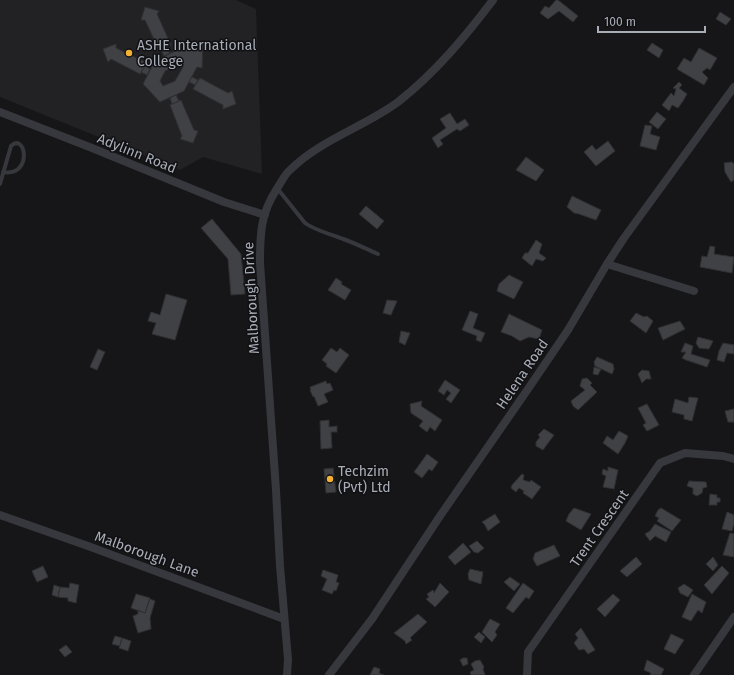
<svg xmlns="http://www.w3.org/2000/svg" width="734" height="675" viewBox="0 0 734 675" font-family="'Fira Sans',sans-serif">
  <rect width="100%" height="100%" fill="#161618"/>
  <path fill="#222225" d="M0,0H236L256,9L262,174L203,157L180,170L0,97Z"/>
  <path fill="#404145" stroke="#303034" fill-rule="evenodd" d="M556,0H558L578,16L573,22L559,11L548,19L540,13L545,6L549,8Z
    M145,7L159,11L157,14L171,45L159,50L145,20H141Z
    M720,12L731,19L726,25L716,19Z
    M652,43L663,50L659,58L647,50Z
    M116,44V48L147,63L140,74L111,59L108,62L103,49Z
    M181,44H203L202,68L197,67L184,91L160,102L143,84L155,61L181,48ZM180,64V67H183L175,81L163,86L160,81L165,71Z
    M167,46L170,53L164,56L161,49Z
    M699,48L717,58L710,70L707,68L702,72L708,78L704,85L677,69L684,58L691,62Z
    M145,66L150,69L147,75L141,72Z
    M192,77L198,80L195,85L189,82Z
    M200,78L228,93L232,91L236,104L223,109V105L193,89Z
    M679,82L682,85L679,88L687,94L683,101L678,108L672,105L669,111L662,105L671,93L674,96L676,89L673,88Z
    M176,95L179,101L172,104L170,98Z
    M181,100L194,130L198,131L193,143L180,139L182,136L170,105Z
    M657,112L666,119L658,129L649,122Z
    M450,113L457,124L465,119L469,125L460,131L457,129L440,140L443,144L438,148L432,138L446,128L440,119Z
    M645,125L652,126L650,134L660,137L656,150L640,146Z
    M608,141L615,151L596,166L584,152L592,145L596,150Z
    M526,157L544,170L536,181L516,170Z
    M732,162L734,164V180L731,182L725,172L724,163Z
    M572,196L601,210L596,220L579,214L574,213L567,207Z
    M366,206L384,221L377,229L359,214Z
    M212,219L241,254L245,294L231,295L228,259L201,228Z
    M536,240L542,244L539,253L546,258L543,261L536,259L532,266L522,258L525,253H528Z
    M710,246L715,247L714,254L734,257L732,273L700,267L702,256L707,257Z
    M509,275L523,282L514,299L497,291L499,284Z
    M336,278L342,282L341,284L351,290L345,300L328,290Z
    M166,294L187,300L175,340L152,334L156,323L148,321L151,312L160,315Z
    M387,300L397,301L391,315L383,313Z
    M470,311L478,314L473,328L485,333L481,342L476,340L477,336L462,330Z
    M636,313L644,317L647,316L653,321L646,333L630,321Z
    M509,314L542,330L539,339L529,337L520,341L512,336L501,332Z
    M680,321L685,329L663,340L658,328Z
    M401,331L410,333L405,345L399,342Z
    M698,337L713,341L709,349L699,348L696,343Z
    M685,343L693,346L691,354L710,360L707,367L686,360L682,358L686,352H681Z
    M723,343L734,345V354L727,353L724,362L717,360L719,351Z
    M331,348L337,352L340,348L349,355L336,373L326,366L327,364L322,360Z
    M98,349L105,352L97,370L90,367Z
    M597,357L613,364L614,369L612,374L595,366L594,362Z
    M594,367L601,369L598,375L593,374Z
    M642,370L649,371L651,379H646L642,383L638,374Z
    M587,378L592,383L590,385L597,392L578,410L573,406L571,401L585,390L580,386L582,379Z
    M445,380L460,390L451,403L446,399L451,393L447,390L444,395L438,391Z
    M326,381L327,384L330,383L333,390L324,394L328,402L318,406L314,396L313,397L310,390H311L310,387Z
    M689,397L698,398L692,421L684,419V415L672,412L675,399L688,403Z
    M422,401L421,406L442,420L435,431L430,427L427,432L419,426L423,421L411,413L410,404Z
    M647,404L659,425L647,431L643,425L646,423L638,408Z
    M734,409V422H728L725,411Z
    M329,420V427L337,426V432H331L332,448L321,449L320,421Z
    M544,429L554,435L543,450L536,446V442L540,437L538,435Z
    M619,431L628,436L625,443L618,454L603,443L607,436L613,440Z
    M427,454L438,462L432,471L429,469L422,478L414,472Z
    M608,467L618,470L614,489L603,487L606,476L602,474L603,469L608,471Z
    M333,468L336,492L326,493L324,469Z
    M522,474L524,475L523,480L530,482L531,480L541,487L532,499L523,493L524,491L519,488L516,492L511,488L512,485Z
    M689,481L706,482L707,487L703,488L702,493L697,496L693,494V488L687,486Z
    M710,494L717,495V498H720V502H717V505H709Z
    M574,508L591,514L581,530L566,521L569,514Z
    M661,508L681,520L672,531L657,521L659,518L655,516L658,510Z
    M727,512L734,515V523L732,531L722,529Z
    M495,514L500,522L488,531L485,525L482,522Z
    M655,524L671,532L666,542L655,536L650,541L645,534L650,531Z
    M730,533L734,534V557L723,555Z
    M477,541L484,548L478,553L474,552L469,546Z
    M463,543L471,552L455,565L448,557Z
    M554,545L560,556L537,566L533,559L535,553Z
    M636,557L642,564L627,577L620,571Z
    M713,557L718,565L713,571L706,564Z
    M43,566L48,577L37,582L32,571Z
    M722,566L729,573L712,594L704,585Z
    M470,569L483,572L481,584L469,580L468,574Z
    M323,570L338,575L336,582L339,583L336,591L334,590L332,594L322,590L327,579L321,576Z
    M510,577L520,584L514,591L504,582Z
    M70,583L79,585L76,603L68,601V598L58,597L60,587L69,588Z
    M440,583L449,592L435,607L426,599L429,597L427,594L433,590L434,593Z
    M523,583L534,591L529,599L526,597L513,613L506,608Z
    M684,584L693,590L688,597L680,593L678,588Z
    M54,585L60,587L58,597L52,595Z
    M136,594L150,598L145,613L131,608Z
    M613,594L620,600L605,617L597,609Z
    M692,594L706,602L702,613L698,610L691,621L682,617Z
    M150,599L155,601L150,618L151,629L138,633L133,616L138,614V610L145,613Z
    M418,614L427,622L410,638L412,640L406,644L405,641L394,633Z
    M490,619L500,624L495,632L497,635L492,642L482,632Z
    M581,628L595,650L588,654L584,649L579,650L574,643L578,638L575,634Z
    M479,632L485,637L481,643L474,637Z
    M671,634L684,640L675,654L664,649Z
    M115,636L122,638L120,646L112,644Z
    M122,638L131,641L128,651L119,648Z
    M66,645L72,652L65,657L59,650Z
    M463,658H467L468,664L463,666L460,660Z
    M480,660L484,667L483,669L485,675H471L470,672L474,670L471,664L475,661Z
    M647,660L664,669L661,675H650L651,673L644,670Z
    M374,667L380,669L379,673L384,675H370Z"/>
  <g fill="none" stroke-linecap="round" stroke-linejoin="round">
    <path stroke="#37383d" stroke-width="4" d="M0,184L11,146C26,132 33,177 3,172
      M277,188L305,223C316,231 331,234 343,239C355,243 366,249 378,254"/>
    <path stroke="#37383d" stroke-width="8" d="M0,112L92,148L224,202L265,215
      M607,264L694,291
      M0,515L88,546L284,619
      M287,675L288,659L280,566L276,490L260,263C260,251 260,238 262,226C264,212 270,199 278,187C282,181 285,174 290,170C320,140 364,127 398,102C435,73 465,37 493,0
      M329,675L372,619L440,516L528,389L568,330L607,264L624,238L734,87
      M527,675L528,652L660,463L685,453L723,456L734,459
      M694,675L734,617"/>
  </g>
  <g fill="#f2b134" stroke="#111113" stroke-width="1.5">
    <circle cx="129" cy="53" r="4"/>
    <circle cx="330" cy="479" r="4"/>
  </g>
  <g text-anchor="middle" stroke-width="3" stroke-linejoin="round" paint-order="stroke">
    <g font-size="14" fill="#a8adb8" stroke="#111113" text-anchor="start">
      <text x="137" y="50">ASHE International<tspan x="137" dy="16">College</tspan></text>
      <text x="338" y="476">Techzim<tspan x="338" dy="16">(Pvt) Ltd</tspan></text>
    </g>
    <g font-size="14" fill="#a8adb8" stroke="#111113">
      <text transform="translate(137 153) rotate(22)" y="5">Adylinn Road</text>
      <text transform="translate(251 298) rotate(-93)" y="5">Malborough Drive</text>
      <text transform="translate(522 374) rotate(-56)" y="5">Helena Road</text>
      <text transform="translate(599 528) rotate(-55)" y="5">Trent Crescent</text>
      <text transform="translate(147 554) rotate(20)" y="5">Malborough Lane</text>
    </g>
  </g>
  <path d="M598 26v6h107v-6" fill="none" stroke="#a8adb8" stroke-width="2"/>
  <text x="604" y="26" font-size="12" fill="#a8adb8" stroke="#111113" stroke-width="3" paint-order="stroke">100 m</text>
</svg>
